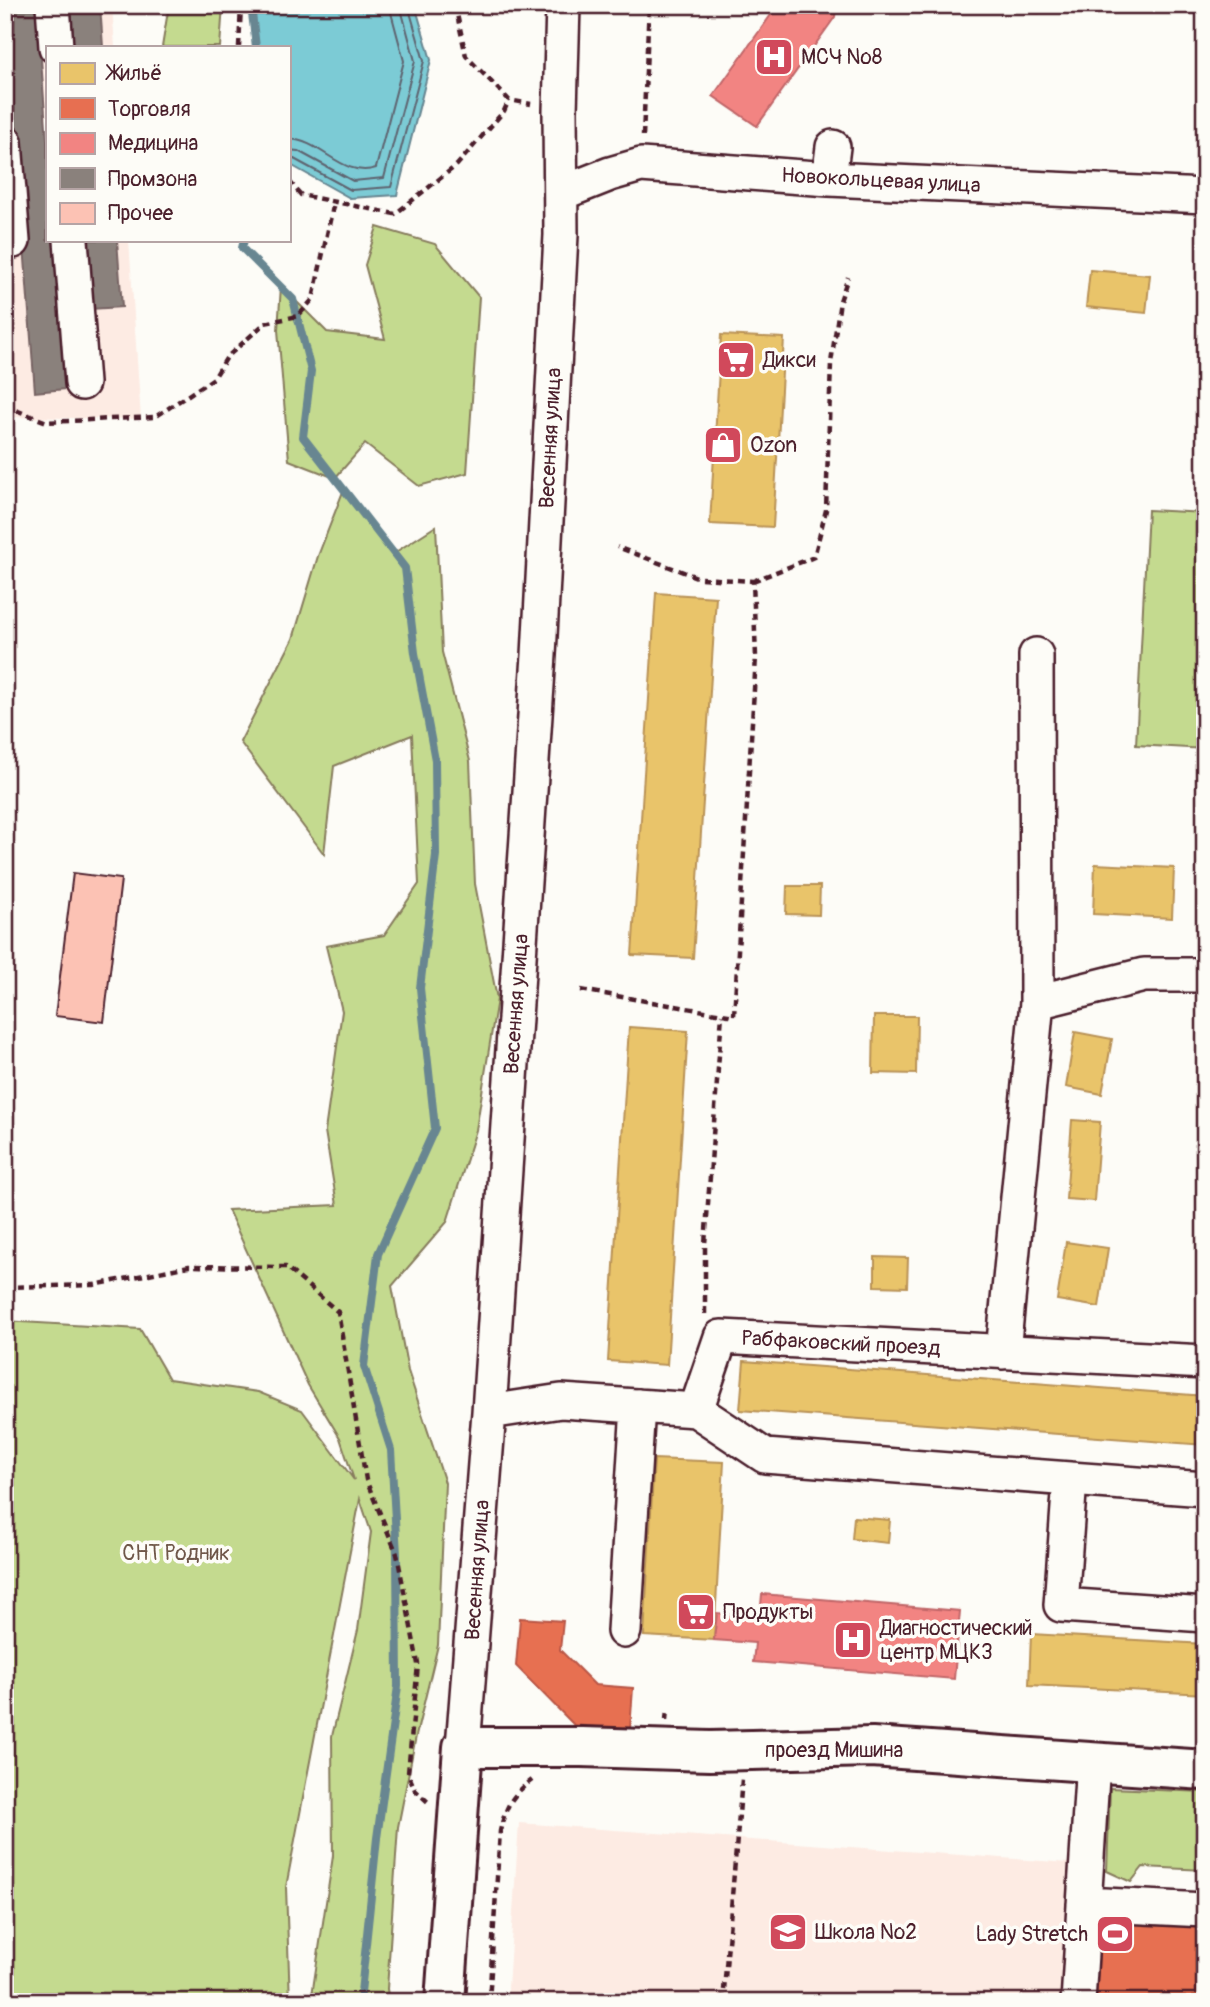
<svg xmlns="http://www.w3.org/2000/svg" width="1210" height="2007" viewBox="0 0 1210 2007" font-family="Pangolin,sans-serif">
  <rect width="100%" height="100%" fill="#fdfcf7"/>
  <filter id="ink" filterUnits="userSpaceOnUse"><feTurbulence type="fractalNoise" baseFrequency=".0143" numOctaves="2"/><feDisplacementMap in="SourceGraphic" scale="14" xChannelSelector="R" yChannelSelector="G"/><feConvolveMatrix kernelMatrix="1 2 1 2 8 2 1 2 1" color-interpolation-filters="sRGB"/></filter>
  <g filter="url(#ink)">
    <path fill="#fdebe3" d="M5,5H112L115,47H47V240H129L141,419L5,417Z
      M519,1823L1069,1863L1061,2002H507Z"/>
    <path fill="#c4da8f" stroke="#877c5d" stroke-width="2" d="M169,5H223L220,47H162Z
      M377,227L435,244L479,297L467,473L419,486L365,444L335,478L289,460L278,330L281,286L327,332L385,339L365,265Z
      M344,489L394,553L436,526L442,652L470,761L475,884L497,999L476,1130L447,1222L392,1286L408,1371L445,1483L438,1645L416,1736L398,1827L387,1989L389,2002H311L333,1856L332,1736L358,1630L371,1532L360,1499L286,1887L290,2002H5V1321L140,1329L169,1379L258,1392L302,1410L354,1480L340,1438L308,1385L228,1210L337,1205L325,1131L342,1011L326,946L384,935L419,884L412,735L334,766L324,854L240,742L293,639L318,556Z
      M1148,510L1205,513V749L1136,745Z
      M1110,1788L1205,1792V1870L1143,1867L1131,1882L1107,1871Z"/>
    <path fill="#7bcbd5" stroke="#678691" stroke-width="2" d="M251,5H415L431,60L397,195L350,198L289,164V47H256Z"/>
    <path fill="#e9c46a" stroke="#b99257" stroke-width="2" d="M1090,270L1150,275L1146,313L1086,307Z
      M1198,274H1205V300H1197Z
      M721,335L784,338L773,527L710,524Z
      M656,593L716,597L693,958L632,955Z
      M1095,864L1174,868L1172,918L1093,914Z
      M787,886H820L819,915L786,914Z
      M874,1016H917L916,1074L873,1073Z
      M629,1027L688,1031L667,1365L608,1361Z
      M1075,1032L1112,1039L1102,1094L1066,1087Z
      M1072,1120L1100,1122L1094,1201L1066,1199Z
      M1066,1242L1108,1248L1099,1307L1057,1300Z
      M875,1257L908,1258L907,1287L875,1286Z
      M744,1361L1205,1396V1445L740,1410Z
      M654,1459L724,1462L714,1640L644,1636Z
      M854,1517L890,1520L888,1543L852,1539Z
      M1031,1634L1205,1644V1694L1029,1685Z"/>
    <path fill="#e76f51" stroke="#b85746" stroke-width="2" d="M520,1618L563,1621L560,1650L595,1685L633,1688L630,1730L574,1725L516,1666Z
      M1101,1919L1205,1925V2002H1096Z"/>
    <path fill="#f28482" stroke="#c06668" stroke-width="2" d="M778,5H836L835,17L757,126L713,96Z
      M961,5H1039V13Z
      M762,1594L960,1611L954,1679L753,1662L755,1643L714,1640L717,1613L760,1617Z"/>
    <path fill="#8a817c" stroke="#776464" stroke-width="2" d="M6,5H37L47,141V240H54L65,389L35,392Z
      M68,5H100L103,47H71Z
      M85,240H117L122,307L90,309Z"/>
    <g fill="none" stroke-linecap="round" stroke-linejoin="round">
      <path stroke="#5e646f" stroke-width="2" d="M289,139C321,140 343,179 376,168L404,61L389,5
        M289,150L298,151L353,181L384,178L415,61L400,5
        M289,159H294L351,190L391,187L424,61L408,5"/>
      <path stroke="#678691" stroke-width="8" d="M251,5L256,47
        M244,240L242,248L293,299L311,371L303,437L405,568L415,653L435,760L436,855L420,988L435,1128L378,1254L364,1366L391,1450L397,1554L398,1686L377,1838L360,2002"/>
    </g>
    <path fill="#fcc2b4" stroke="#4a1f2b" stroke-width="2" d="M73,873L121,879L104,1022L55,1016Z"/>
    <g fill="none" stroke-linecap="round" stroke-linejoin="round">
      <g stroke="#4a1f2b" stroke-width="38">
        <path id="minor" d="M53,5L56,47
          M5,142L13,241
          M829,179L833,147
          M562,193L610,174L641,165L829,179L1205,196
          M71,240L82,383
          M1037,1002L1144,975H1205
          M1003,1352L1037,1002L1036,655
          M696,1410L765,1456L1070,1479L1061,1605L1205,1615
          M489,1412L561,1401L696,1410L721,1337L1205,1362
          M1070,1479L1205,1489
          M624,1631L638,1406
          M463,1747L489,1412L539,655L561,235L560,111L563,5
          M1084,1904L1205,1910
          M1078,2002L1093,1761"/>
      </g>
      <g stroke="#4a1f2b" stroke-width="44">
        <path id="major" d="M445,2002L463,1747H582L710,1751L872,1747L1205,1770"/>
      </g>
      <path stroke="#4a1f2b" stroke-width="4.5" stroke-dasharray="7 5" stroke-linecap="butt" d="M455,5L466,56L509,100L531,104
        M239,47L241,5
        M643,136L649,5
        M289,181L301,195L395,214L457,165L504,111L509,100
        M5,406L47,422L155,417L214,378L227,357L265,323L298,316L313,299L334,202
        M753,581L814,557L826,510L831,363L840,301L848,277
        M581,990L734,1016L756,657L753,581L699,578L617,547
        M5,1287L94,1285L189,1266L286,1267L338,1312L366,1480L397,1554L418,1664L408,1773L415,1790L428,1802
        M705,1314V1244L722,1014
        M666,1720L667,1709
        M489,2002L500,1831C506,1806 511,1796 532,1780
        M723,2002L742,1779"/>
      <use href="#minor" stroke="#fdfcf7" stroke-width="33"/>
      <use href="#major" stroke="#fdfcf7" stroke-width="38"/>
    </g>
  </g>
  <defs>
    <g id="hospital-square" transform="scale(2.0125)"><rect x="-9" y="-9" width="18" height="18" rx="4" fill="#d1495b" stroke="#fdfcf7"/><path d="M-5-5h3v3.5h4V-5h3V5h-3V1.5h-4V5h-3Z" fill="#fff"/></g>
    <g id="supermarket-square" transform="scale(2.0125)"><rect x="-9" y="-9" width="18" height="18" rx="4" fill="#d1495b" stroke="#fdfcf7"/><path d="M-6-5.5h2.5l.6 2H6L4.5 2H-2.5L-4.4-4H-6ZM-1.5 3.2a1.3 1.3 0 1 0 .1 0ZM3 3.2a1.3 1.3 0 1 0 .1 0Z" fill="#fff"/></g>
    <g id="shop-square" transform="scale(2.0125)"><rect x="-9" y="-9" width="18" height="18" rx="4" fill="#d1495b" stroke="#fdfcf7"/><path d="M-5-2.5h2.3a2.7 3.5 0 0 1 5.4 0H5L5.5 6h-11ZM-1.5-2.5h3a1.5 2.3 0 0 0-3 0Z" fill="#fff"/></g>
    <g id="school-square" transform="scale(2.0125)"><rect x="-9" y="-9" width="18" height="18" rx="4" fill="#d1495b" stroke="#fdfcf7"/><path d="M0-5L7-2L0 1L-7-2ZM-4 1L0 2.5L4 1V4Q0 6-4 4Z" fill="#fff"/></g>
    <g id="stadium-square" transform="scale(2.0125)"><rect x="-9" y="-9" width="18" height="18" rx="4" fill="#d1495b" stroke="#fdfcf7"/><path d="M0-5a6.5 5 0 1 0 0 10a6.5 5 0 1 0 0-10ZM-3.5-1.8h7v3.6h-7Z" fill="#fff"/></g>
  </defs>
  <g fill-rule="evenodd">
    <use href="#hospital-square" x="774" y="57"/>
    <use href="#supermarket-square" x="736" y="360"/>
    <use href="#shop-square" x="723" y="445"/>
    <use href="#supermarket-square" x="696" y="1612"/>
    <use href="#hospital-square" x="853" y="1640"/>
    <use href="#school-square" x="788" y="1932"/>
    <use href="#stadium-square" x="1115" y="1934"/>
  </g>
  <g text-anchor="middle" stroke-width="7" stroke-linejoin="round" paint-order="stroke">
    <g font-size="21" fill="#4a1f2b" stroke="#fdfcf7" text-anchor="start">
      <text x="801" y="64">МСЧ №8</text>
      <text x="763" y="367">Дикси</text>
      <text x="750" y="452">Ozon</text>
      <text x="723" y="1619">Продукты</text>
      <text x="880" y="1635">Диагностический<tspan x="880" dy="24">центр МЦК3</tspan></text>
      <text x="815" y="1939">Школа №2</text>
      <text x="1088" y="1941" text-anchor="end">Lady Stretch</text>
    </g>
    <g font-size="21" fill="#4a1f2b" stroke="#fdfcf7">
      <text transform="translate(881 180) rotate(3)" y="7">Новокольцевая улица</text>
      <text transform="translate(550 438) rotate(-87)" y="7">Весенняя улица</text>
      <text transform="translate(516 1004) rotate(-86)" y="7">Весенняя улица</text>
      <text transform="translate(841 1343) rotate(3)" y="7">Рабфаковский проезд</text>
      <text transform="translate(477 1570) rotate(-86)" y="7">Весенняя улица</text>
      <text x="834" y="1757">проезд Мишина</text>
    </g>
    <g font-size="21" fill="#6f5749" stroke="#fdfcf7">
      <text x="176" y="1560">СНТ Родник</text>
    </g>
  </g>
  <rect width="1210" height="2007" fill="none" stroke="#fdfcf7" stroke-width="28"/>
  <rect x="14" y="14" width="1182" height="1979" fill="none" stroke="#4a1f2b" stroke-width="2.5" filter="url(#ink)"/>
  <rect x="46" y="46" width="245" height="196" fill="#fdfcf7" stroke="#b5a4a5" stroke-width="2"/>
  <rect x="60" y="63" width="35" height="21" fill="#e9c46a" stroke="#b5a4a5" stroke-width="2"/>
  <text x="108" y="80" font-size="21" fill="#4a1f2b">Жильё</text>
  <rect x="60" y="98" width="35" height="21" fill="#e76f51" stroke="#b5a4a5" stroke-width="2"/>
  <text x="108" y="116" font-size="21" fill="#4a1f2b">Торговля</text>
  <rect x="60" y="133" width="35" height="21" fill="#f28482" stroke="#b5a4a5" stroke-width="2"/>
  <text x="108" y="150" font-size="21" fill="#4a1f2b">Медицина</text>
  <rect x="60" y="168" width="35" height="21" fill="#8a817c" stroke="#b5a4a5" stroke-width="2"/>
  <text x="108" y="186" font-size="21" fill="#4a1f2b">Промзона</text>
  <rect x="60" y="203" width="35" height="21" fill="#fcc2b4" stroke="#b5a4a5" stroke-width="2"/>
  <text x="108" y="220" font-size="21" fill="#4a1f2b">Прочее</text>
</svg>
